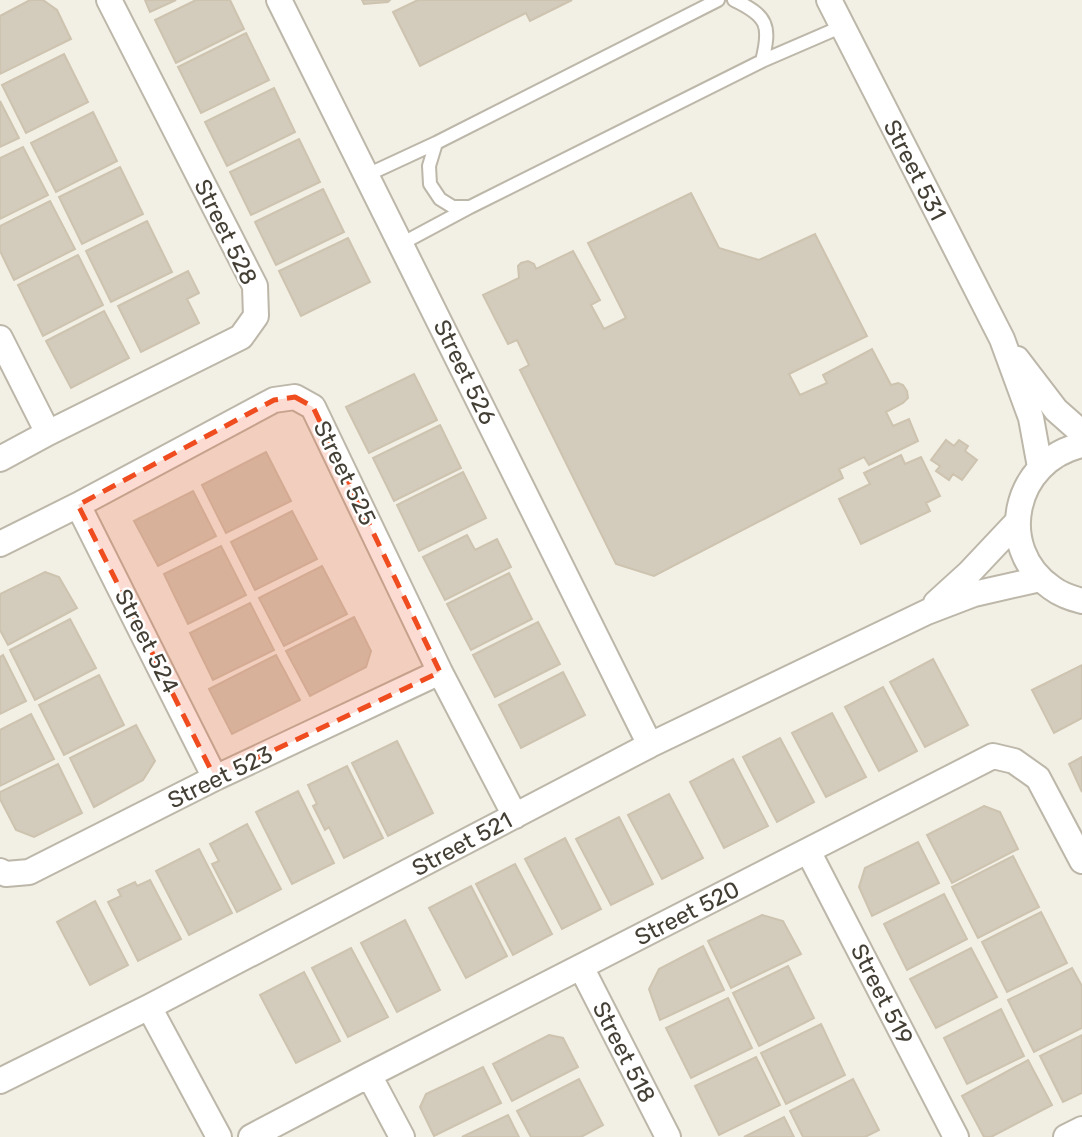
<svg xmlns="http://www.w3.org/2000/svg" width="1082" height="1137" viewBox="0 0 1082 1137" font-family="Rubik,sans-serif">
  <rect width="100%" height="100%" fill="#f2efe5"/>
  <path fill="#d3cbbb" stroke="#cdc3af" stroke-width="2" d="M30,0H43L57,10L71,39L0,74V16Z
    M145,0H176L150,12Z
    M196,0H230L244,29L176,63L155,20Z
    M362,0H390L388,2L364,4Z
    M418,0H572L530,21L526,13L420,66L393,12Z
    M246,33L269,80L201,113L178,67Z
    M64,54L88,102L26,133L2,85Z
    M274,88L295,132L227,166L205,122Z
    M0,101L19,138L0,147Z
    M93,112L117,161L56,192L31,143Z
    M299,139L320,182L251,215L230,172Z
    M23,147L48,195L0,219V158Z
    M120,167L143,214L82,244L59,197Z
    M323,189L344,232L276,265L255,222Z
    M691,193L719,248L759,260L815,234L867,336L789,374L800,395L827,383L823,375L872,349L891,385L898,383L903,385L907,391L908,398L903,403L886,412L893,426L909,419L918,441L869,465L864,457L839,469L843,478L654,576L616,564L520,370L529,365L517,340L508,344L483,295L519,278L518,266L521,263L528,261L534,264L536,269L573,251L600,300L591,305L604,329L626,318L588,243Z
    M50,201L75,249L14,280L0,251V226Z
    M147,221L172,272L111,302L86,251Z
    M348,238L370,282L301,316L279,271Z
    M78,255L103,305L43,336L18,285Z
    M188,271L199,293L187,299L199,323L141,352L118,306Z
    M104,311L129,358L71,388L46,341Z
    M414,374L437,420L369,453L346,407Z
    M440,425L461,468L394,501L373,458Z
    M946,440L954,446L959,440L968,446L965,451L977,460L962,480L953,474L949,480L936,471L940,466L931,460Z
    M266,452L291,501L226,533L202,485Z
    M901,455L905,464L921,457L940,496L926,503L930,511L861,544L839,499L870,484L864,473Z
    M463,472L486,518L419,551L397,505Z
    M193,491L216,536L158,566L134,521Z
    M292,511L317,559L255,590L231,542Z
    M467,535L475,550L497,539L511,567L445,600L423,557Z
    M221,546L246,595L188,624L164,574Z
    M322,566L347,614L284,646L259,598Z
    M45,572L59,577L77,608L8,645L0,630V594Z
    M509,573L532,619L471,650L447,604Z
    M250,603L274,650L213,680L190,633Z
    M354,617L371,651L366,667L310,696L286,651Z
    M70,619L96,668L35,700L10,650Z
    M538,622L560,664L495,697L473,655Z
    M3,655L26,701L0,714V657Z
    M276,655L300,700L232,734L209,689Z
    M933,659L968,725L925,747L890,682Z
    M1082,665V718L1054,733L1032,690Z
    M563,672L585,715L521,748L499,705Z
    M99,675L124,725L64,755L39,705Z
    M883,687L917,751L879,771L845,707Z
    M832,713L866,777L826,797L792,733Z
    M31,714L54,759L0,786V730Z
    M136,725L155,761L143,780L94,807L70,758Z
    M780,738L814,802L777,822L743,757Z
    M397,741L433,813L388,836L352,763Z
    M1082,757V792L1069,764Z
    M733,759L768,826L724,848L690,782Z
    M58,764L82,813L34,837L16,830L0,799V792Z
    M347,766L383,838L344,858L329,827L325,830L313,806L317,804L308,785Z
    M298,791L334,863L292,884L256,812Z
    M669,794L703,858L662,879L628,815Z
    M984,806L1000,812L1018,849L952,883L927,835Z
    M619,817L653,884L611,905L576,839Z
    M247,824L281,889L237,912L212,864L219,861L210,844Z
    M565,838L601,909L562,929L525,859Z
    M918,842L939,883L872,916L859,887L865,868Z
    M199,849L232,913L189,935L156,871Z
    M1013,856L1039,907L978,938L952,887Z
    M515,864L552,934L513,955L476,884Z
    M150,880L181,939L138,961L108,902L121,896L118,890L135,882L137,886Z
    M471,886L507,956L466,978L429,908Z
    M944,894L967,939L907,970L884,924Z
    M95,901L128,965L90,985L57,922Z
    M1041,912L1067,963L1007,992L982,942Z
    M762,915L783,921L801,954L731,988L708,941Z
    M405,920L440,990L397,1012L361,943Z
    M703,946L724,990L660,1020L649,989L659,969Z
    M351,948L388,1017L348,1037L312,968Z
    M971,948L997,997L936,1028L910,979Z
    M788,966L814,1018L759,1046L733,993Z
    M1072,968L1082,986V1028L1034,1052L1008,1000Z
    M304,972L340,1041L296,1063L260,995Z
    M728,998L752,1048L691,1078L666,1028Z
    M1001,1009L1024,1056L967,1084L944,1038Z
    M821,1024L845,1075L786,1104L761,1053Z
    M549,1035L563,1038L578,1067L512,1101L493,1064Z
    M1082,1035V1093L1063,1102L1040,1056Z
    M756,1057L780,1105L719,1135L695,1086Z
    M1028,1060L1052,1105L991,1137H984L962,1096Z
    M483,1067L501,1103L434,1136L420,1107L426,1094Z
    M579,1079L603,1125L581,1137H531L517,1111Z
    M853,1079L879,1130L865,1137H803L790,1111Z
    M508,1115L519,1137H462Z
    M784,1117L794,1137H744Z"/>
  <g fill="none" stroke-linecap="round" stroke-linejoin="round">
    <g stroke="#bcb7a8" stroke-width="16">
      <path id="lane" d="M734,0C768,16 771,26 762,61
        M436,143L429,166L430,184L440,199L453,207H468
        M367,175L436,143L718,0
        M401,244L470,207L762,61L843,26"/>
    </g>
    <g stroke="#bcb7a8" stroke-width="28">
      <path id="street" d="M279,0L650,745
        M829,0L1002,339L1031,418L1040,467
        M0,338L48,433
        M1017,359L1056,410L1082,433
        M1082,445C1014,460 994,548 1052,588C1061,595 1071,598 1082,601
        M0,459L48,433L241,337L256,316L255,286L109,0
        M78,505L215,778
        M0,544L78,505L274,400L295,397L313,407L440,672L515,816
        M936,603L969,573L1017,522
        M808,851L956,1137
        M0,871L6,874L29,872L215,778L440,672
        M581,967L668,1137
        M149,1007L219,1137
        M369,1075L402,1137
        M0,1081L149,1007L650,745L927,612L974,594L1040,579
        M251,1137L369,1075L993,756L1014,761L1038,778L1082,861
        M1066,1137L1082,1129"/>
    </g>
    <use href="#lane" stroke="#fff" stroke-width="12"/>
    <use href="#street" stroke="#fff" stroke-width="24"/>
  </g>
  <path fill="#ef4c1f" fill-opacity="0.2" stroke="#ef4c1f" stroke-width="5" stroke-dasharray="14 9" stroke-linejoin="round" d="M295,397L313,407L440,672L215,778L78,505L274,400Z"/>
  <g text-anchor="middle" stroke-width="5" stroke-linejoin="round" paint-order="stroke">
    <g font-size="23" fill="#443f35" stroke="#fff">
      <text transform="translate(915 170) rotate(63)" y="8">Street 531</text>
      <text transform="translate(226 232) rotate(64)" y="8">Street 528</text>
      <text transform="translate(465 372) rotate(64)" y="8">Street 526</text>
      <text transform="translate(345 473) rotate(64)" y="8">Street 525</text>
      <text transform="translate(147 641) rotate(63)" y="8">Street 524</text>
      <text transform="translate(220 777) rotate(-26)" y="8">Street 523</text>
      <text transform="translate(462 844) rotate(-28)" y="8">Street 521</text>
      <text transform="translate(687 913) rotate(-27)" y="8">Street 520</text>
      <text transform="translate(882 994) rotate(63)" y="8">Street 519</text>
      <text transform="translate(624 1052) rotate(63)" y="8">Street 518</text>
    </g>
  </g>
</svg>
